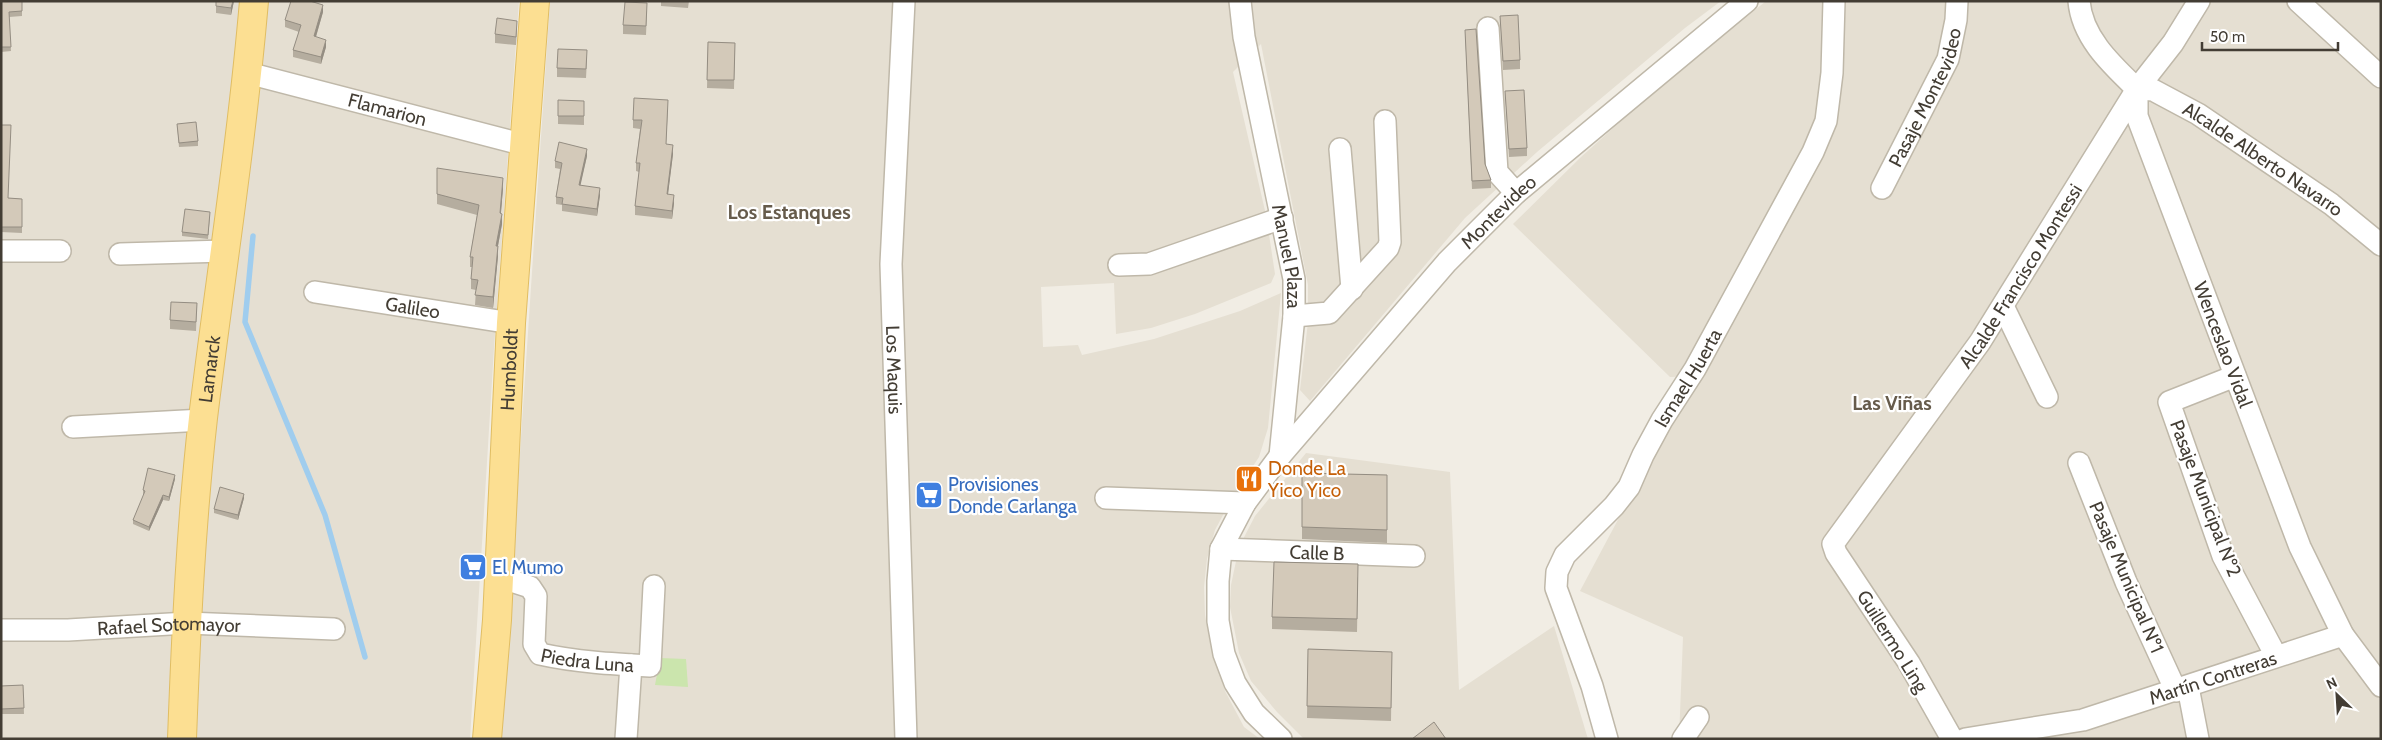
<svg xmlns="http://www.w3.org/2000/svg" width="2382" height="740" viewBox="0 0 2382 740" font-family="Cabin,sans-serif">
  <rect width="100%" height="100%" fill="#f1ede4"/>
  <path fill="#e5dfd2" d="M1,1H519L494,348L470,739H1Z
    M550,1H1721L1685,28L1537,152L1465,218L1310,401L1300,390L1308,322V285L1261,44L1233,72L1266,215L1275,274L1271,283L1195,314L1151,328L1116,334L1114,283L1041,287L1043,347L1078,345L1082,355L1154,339L1240,311L1281,293L1268,428L1259,457L1232,498L1215,530L1207,559L1204,587L1205,615L1211,647L1225,691L1244,727L1260,739H501Z
    M1766,1H2381V739H1679L1683,637L1580,591L1654,452L1698,376L1670,377L1513,224L1581,157L1631,112Z
    M1306,453L1450,472L1459,690L1554,626L1588,739H1304L1277,712L1251,681L1239,653L1230,607L1231,585L1239,547L1255,516Z"/>
  <path fill="#cbe5ad" d="M660,658L686,659L688,687L655,685Z"/>
  <g fill="none" stroke-linecap="round" stroke-linejoin="round">
    <path stroke="#a0cdee" stroke-width="5.5" d="M253,236L245,322L325,515L365,657"/>
    <g stroke="#bfb8a9" stroke-width="24">
      <g id="minor">
        <path id="s1" d="M904,1L891,264L906,739"/>
        <path id="s2" d="M1240,1L1244,37L1294,279V316L1280,456"/>
        <path id="s3" d="M2079,1C2082,38 2112,65 2137,89V116L2300,547L2343,635L2381,686"/>
        <path d="M2298,1L2381,77"/>
        <path d="M1488,28L1497,172L1516,193"/>
        <path id="s4" d="M248,73L525,145"/>
        <path id="s5" d="M2137,89L2153,90L2198,114L2331,204L2381,245"/>
        <path d="M1340,149L1352,289"/>
        <path id="s6" d="M1882,188L1948,59L1956,20L1957,1"/>
        <path d="M1,251H60"/>
        <path d="M120,254L225,251"/>
        <path d="M1119,265L1149,264L1282,218"/>
        <path id="s7" d="M315,292L511,323"/>
        <path d="M2003,306L2047,397"/>
        <path d="M1294,316L1329,313L1388,248L1390,242L1385,121"/>
        <path d="M2235,376L2169,402L2223,556L2276,656"/>
        <path d="M73,427L203,420"/>
        <path d="M2079,463L2126,582L2176,691"/>
        <path d="M1106,498L1245,503"/>
        <path id="s8" d="M1221,549L1414,556"/>
        <path id="s9" d="M499,577L530,587L536,596L534,644L540,654C576,662 613,664 650,666L654,586"/>
        <path id="s10" d="M1,630H68L187,623L334,629"/>
        <path d="M2188,687L2198,739"/>
        <path d="M626,739L631,665"/>
        <path id="s11" d="M1281,739L1254,713L1235,683L1224,654L1218,621V581L1221,549L1245,503L1280,456L1447,262L1516,193L1747,1"/>
        <path id="s12" d="M1607,739L1592,686L1556,588L1557,572L1565,555L1614,506L1629,487L1643,455L1662,420L1695,369L1813,152L1826,121L1832,73L1834,1"/>
        <path d="M1683,739L1698,717"/>
        <path id="s13" d="M1952,739L1909,663L1836,553L1833,544L1980,342L2137,89L2173,43L2199,1"/>
        <path id="s14" d="M1965,739L2083,720L2343,635"/>
      </g>
    </g>
    <g stroke="#e0bd63" stroke-width="30">
      <g id="major">
        <path id="s15" d="M182,739C186,632 191,524 203,418C220,279 242,141 254,1"/>
        <path id="s16" d="M487,739L497,620L511,323L535,1"/>
      </g>
    </g>
    <use href="#minor" stroke="#fff" stroke-width="21"/>
    <use href="#major" stroke="#fcdf92" stroke-width="28"/>
  </g>
  <path fill="#b5ad9f" d="M1,1H22V16L9,17L11,51L1,52Z
    M216,1H234L231,15L216,13Z
    M661,1H689L688,8L661,6Z
    M647,11L646,35L623,34V25Z
    M323,12L316,37L326,47L321,64L293,57V50L299,32L285,27V20Z
    M1500,16L1520,60V69L1503,70Z
    M517,29L516,45L495,43V34Z
    M1465,30L1485,164L1491,180V188L1472,189Z
    M708,42L735,43L734,89L707,88Z
    M587,59L586,78L557,77V68Z
    M1505,91L1527,148V156L1509,157Z
    M558,100L584,110V125L558,124Z
    M668,109L666,144L673,154L668,194L674,203L672,219L635,215V206L639,172L636,171V163L640,129L633,128V120Z
    M177,124L198,141V146L179,147Z
    M1,125L8,198L22,199V233L1,232Z
    M587,156L580,185L600,195L597,216L562,211V205L556,204V197L560,169L555,168V161Z
    M437,168L503,188L501,213L502,224L498,246V256L493,308L475,305L476,290L471,289V279L472,267H470V257L477,215L437,204Z
    M210,216L208,239L182,236V232Z
    M197,303L196,331L170,329V320Z
    M1302,473L1387,475V543L1302,539Z
    M175,479L169,501L163,500L149,531L133,524V520L144,495H143V490Z
    M244,498L238,520L214,513V509Z
    M1358,577L1357,632L1272,629V617Z
    M1308,649L1392,652L1391,721L1307,718Z
    M23,685L24,714H1V686Z"/>
  <path fill="#948d82" d="M233,1H234L231,15V8Z
    M323,5V12L314,43V36Z
    M326,40V47L321,64V57Z
    M673,145V154L667,202V194Z
    M587,149V156L579,192V185Z
    M503,178V188L500,223V213Z
    M600,188V195L597,216V209Z
    M674,195V203L672,219V211Z
    M502,214V224L496,256V246Z
    M498,246V256L493,308V297Z
    M175,475V479L169,501V497Z
    M244,494V498L238,520V515Z
    M163,495V500L149,531V527Z"/>
  <path fill="#d3c9b9" stroke="#948d82" d="M1,1H22V11L9,12L11,47H1Z
    M216,1H233L231,8L216,6Z
    M291,1H310L323,5L314,36L326,40L321,57L293,50L301,25L285,20Z
    M625,2L647,3L646,26L623,25Z
    M1518,15L1520,60L1503,61L1500,16Z
    M497,18L517,21L516,37L495,34Z
    M1476,29L1485,164L1491,180L1472,181L1465,30Z
    M708,42L735,43L734,80H707Z
    M558,49L587,50L586,69L557,68Z
    M1524,90L1527,148L1509,149L1505,91Z
    M634,98L668,100L666,144L673,145L667,194L674,195L672,211L635,206L640,163H636L642,120H633Z
    M558,100L584,101V116H558Z
    M196,122L198,141L179,143L177,124Z
    M1,125H11L8,198L22,199V227H1Z
    M559,142L587,149L579,185L600,188L597,209L562,204L563,198L556,197L562,163L555,161Z
    M437,168L503,178L500,213L502,214L496,246H498L493,297L475,295L478,280L471,279L473,257H470L479,205L437,194Z
    M185,209L210,212L208,235L182,232Z
    M171,302L197,303L196,322L170,320Z
    M148,468L175,475L169,497L163,495L149,527L133,520L145,491L143,490Z
    M1302,473L1387,475V530L1302,527Z
    M220,487L244,494L238,515L214,509Z
    M1274,562L1358,564L1357,619L1272,617Z
    M1308,649L1392,652L1391,708L1307,706Z
    M23,685L24,708L1,709V686Z
    M1434,722L1446,739H1412Z"/>
  <defs>
    <g id="restaurant-square" transform="scale(1.4375)"><rect x="-9" y="-9" width="18" height="18" rx="4" fill="#e8710a" stroke="#fff"/><path d="M-5-6h1v4h1v-4h1v4h1v-4h1v5L-1.5 .5V6h-2V.5L-5-1ZM5-6V6H3V1.5H1.5Q1.5-4 5-6Z" fill="#fff"/></g>
    <g id="supermarket-square" transform="scale(1.4375)"><rect x="-9" y="-9" width="18" height="18" rx="4" fill="#3f7fe0" stroke="#fff"/><path d="M-6-5.5h2.5l.6 2H6L4.5 2H-2.5L-4.4-4H-6ZM-1.5 3.2a1.3 1.3 0 1 0 .1 0ZM3 3.2a1.3 1.3 0 1 0 .1 0Z" fill="#fff"/></g>
  </defs>
  <g fill-rule="evenodd">
    <use href="#restaurant-square" x="1249" y="479"/>
    <use href="#supermarket-square" x="929" y="495"/>
    <use href="#supermarket-square" x="473" y="567"/>
  </g>
  <g text-anchor="middle" stroke-width="4.5" stroke-linejoin="round" paint-order="stroke">
    <g font-size="19" fill="#433d34" stroke="#fff">
      <text dy="7" stroke="none"><textPath href="#s6" startOffset="101">Pasaje Montevideo</textPath></text>
      <text dy="7" stroke="none"><textPath href="#s4" startOffset="144">Flamarion</textPath></text>
      <text dy="7" stroke="none"><textPath href="#s5" startOffset="146">Alcalde Alberto Navarro</textPath></text>
      <text dy="7" stroke="none"><textPath href="#s11" startOffset="648">Montevideo</textPath></text>
      <text dy="7" stroke="none"><textPath href="#s2" startOffset="260">Manuel Plaza</textPath></text>
      <text dy="7" stroke="none"><textPath href="#s13" startOffset="556">Alcalde Francisco Montessi</textPath></text>
      <text dy="7" stroke="none"><textPath href="#s7" startOffset="99">Galileo</textPath></text>
      <text dy="7" stroke="none"><textPath href="#s3" startOffset="379">Wenceslao Vidal</textPath></text>
      <text dy="7" stroke="none"><textPath href="#s15" startOffset="371">Lamarck</textPath></text>
      <text dy="7" stroke="none"><textPath href="#s16" startOffset="370">Humboldt</textPath></text>
      <text dy="7" stroke="none"><textPath href="#s1" startOffset="369">Los Maquis</textPath></text>
      <text dy="7" stroke="none"><textPath href="#s12" startOffset="412">Ismael Huerta</textPath></text>
      <text transform="translate(2206 498) rotate(69)" y="7">Pasaje Municipal Nº2</text>
      <text dy="7" stroke="none"><textPath href="#s8" startOffset="96">Calle B</textPath></text>
      <text transform="translate(2127 577) rotate(67)" y="7">Pasaje Municipal Nº1</text>
      <text dy="7" stroke="none"><textPath href="#s10" startOffset="168">Rafael Sotomayor</textPath></text>
      <text transform="translate(1893 641) rotate(58)" y="7">Guillermo Ling</text>
      <text dy="7" stroke="none"><textPath href="#s9" startOffset="151">Piedra Luna</textPath></text>
      <text dy="7" stroke="none"><textPath href="#s14" startOffset="256">Martín Contreras</textPath></text>
    </g>
    <g font-size="19" fill="#c56008" stroke="#fff" text-anchor="start">
      <text x="1268" y="475">Donde La<tspan x="1268" dy="22">Yico Yico</tspan></text>
    </g>
    <g font-size="19" fill="#366cbe" stroke="#fff" text-anchor="start">
      <text x="948" y="491">Provisiones<tspan x="948" dy="22">Donde Carlanga</tspan></text>
      <text x="492" y="574">El Mumo</text>
    </g>
    <g font-size="20" font-weight="bold" fill="#665b4b" stroke="#fff">
      <text x="789" y="219">Los Estanques</text>
      <text x="1892" y="410">Las Viñas</text>
    </g>
  </g>
  <rect width="2382" height="740" fill="none" stroke="#433d34" stroke-width="5"/>
  <g transform="translate(2337 695) rotate(335)" stroke="#ffffff" stroke-width="4" paint-order="stroke">
  <path d="M0-4L9 19L0 12L-9 19Z" fill="#433d34"/>
  <text y="-8" font-size="14" font-weight="bold" text-anchor="middle" fill="#433d34">N</text>
  </g>
  <path d="M2202 42v8h136v-8" fill="none" stroke="#433d34" stroke-width="2.5"/>
  <text x="2210" y="42" font-size="15" fill="#433d34" stroke="#ffffff" stroke-width="4" paint-order="stroke">50 m</text>
</svg>
